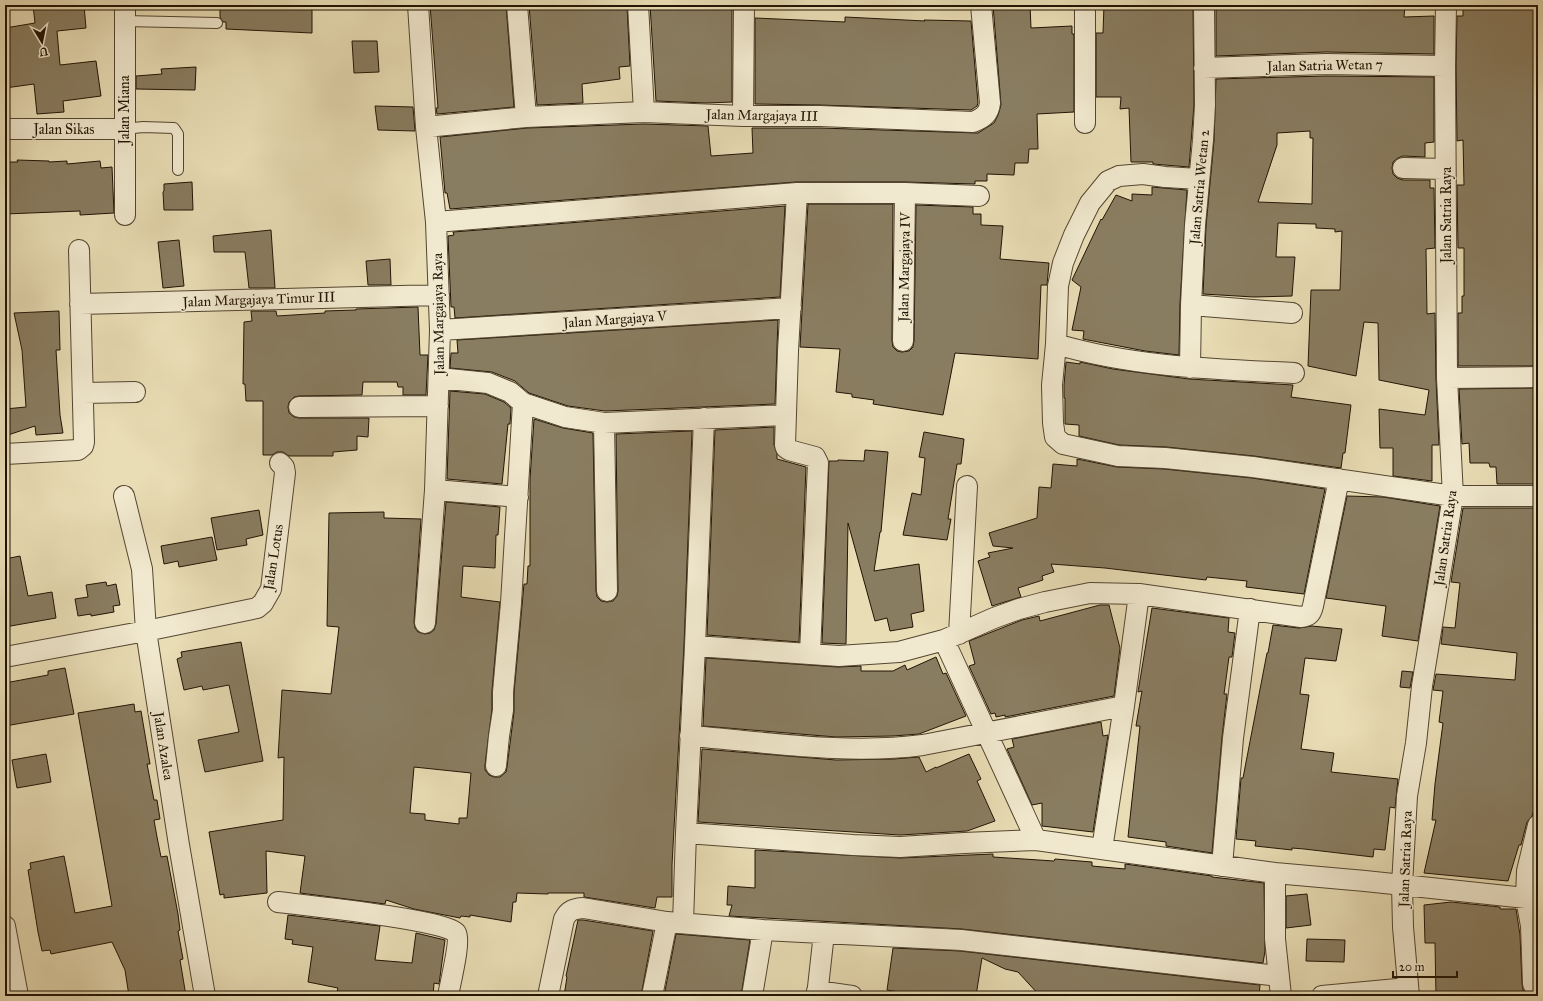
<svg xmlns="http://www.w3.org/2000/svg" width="1543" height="1001" viewBox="0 0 1543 1001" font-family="'IM FELL Great Primer',serif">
  <rect width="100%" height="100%" fill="#e9ddb5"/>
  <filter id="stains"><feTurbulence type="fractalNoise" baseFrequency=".005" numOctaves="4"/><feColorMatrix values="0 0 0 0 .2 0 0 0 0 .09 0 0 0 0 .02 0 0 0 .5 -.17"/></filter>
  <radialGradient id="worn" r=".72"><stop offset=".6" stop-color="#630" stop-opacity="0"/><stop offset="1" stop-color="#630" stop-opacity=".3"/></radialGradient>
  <path fill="#897d61" stroke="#211405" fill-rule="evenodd" d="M33,5H84L86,28L57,31L60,65L96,61L101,96L63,101L64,112L37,114L34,84L5,88V28L35,23Z
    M220,5H312V33L226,29V22H223L220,17Z
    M430,5H506L514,107L437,114L436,108H438Z
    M529,5H627L630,66L619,67L620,79L582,84L583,103L537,105Z
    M650,5H732V102L706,103L656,101Z
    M993,5H1030L1031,28L1072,26V34H1074V112L1037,114L1038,149H1029L1028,163H1015L1014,175L987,174V181H975V184L905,182H796L450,209L447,193H445L440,137L527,128L644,124L708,126L711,156L753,153L752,128H820L978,133L994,123L998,115L1001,105Z
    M1104,5H1193L1194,105L1189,167L1153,164V162H1131L1129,108L1120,109L1121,97H1096V33H1103Z
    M1216,5H1405L1404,17L1434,16V54L1326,52L1216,56Z
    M1463,5H1538V366H1458V313H1462V296H1464V248H1458L1457,185H1464L1463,140L1457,141L1456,66L1457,16H1463Z
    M845,17L925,21L924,20L971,21L978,103L977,106L971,110L820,105L755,104V18L845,22Z
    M352,41H377L379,72L354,73Z
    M196,67L195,90L136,89V76L162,74L161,69Z
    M1326,76L1434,77V142L1425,143V157L1403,156L1398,158L1393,162L1392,168L1393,174L1397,178L1403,180H1430V188H1434L1435,248L1426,249L1427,314L1435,313L1436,379L1439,445H1432V481L1393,476V448H1380L1379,409L1425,415L1429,390L1379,380L1378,323L1364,322L1356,376L1308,366L1311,290H1340L1342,231L1335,232V229L1316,228V224L1278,223L1276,257H1295L1292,296L1254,297L1203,294L1206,226L1214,141L1216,79ZM1310,131V138H1313L1312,204L1258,202L1277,145V133Z
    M375,106L413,107L415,131L378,130Z
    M17,160L49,161V162L67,161V164L100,161L101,168L112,167L114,213L80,215V211L5,214V167H9V162H18Z
    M192,182L193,210H164L163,192L164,191V184Z
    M1152,187L1187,190L1180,304L1179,355L1145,351L1088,340L1083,339L1084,331L1072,330L1081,287L1072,280L1101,219L1102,220L1116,195L1132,201V194L1152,195Z
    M808,204H893L892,341L893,347L897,351L902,352L909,351L913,347L914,341L916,205L973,207V214H981V225L1003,226L1000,259L1049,263L1047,285H1041L1038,359L955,353L943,415L873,404L874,400L852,397V394L836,392L840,349L800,347Z
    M785,206L780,297L455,318L454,307H451L448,236L454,235L453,232Z
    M271,230L275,288H249L245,252H214L213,236Z
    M179,240L184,286L163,288L158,242Z
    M390,259L391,285H368L366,261Z
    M418,307L420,355H428L426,395H403V387H398L397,382H363L362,395L299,396L294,397L289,402L288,407L289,413L294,417L299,418H369L368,437L357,436V450L333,452V456H289L283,452H277L272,455H263V401H246L245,384H243L244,322L252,321L251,311H276L277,316L325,313V311L356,310V309Z
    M59,311L60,350H56L60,415L63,433L36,435L35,426L5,436V409L26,407L22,350L14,313Z
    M778,320L775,404L605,411L568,406L529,393L515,381L492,372L450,368L451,353H458L457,340Z
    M1066,362L1080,364V362L1113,369L1189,379L1293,385L1291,397L1351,405L1345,453H1343L1341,468L1254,456L1166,447L1119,445L1079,436V425L1065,424V398H1064V385Z
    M1538,388V484H1497L1496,467H1490L1489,463H1470L1469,443L1462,444L1459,389Z
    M450,391L485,394L504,402L511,408L510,424H508L502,484L447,479Z
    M534,419L563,428L593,433L596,591L597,597L601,601L607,602L613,601L617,596L618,591L616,434L692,431L684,646L672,865V897H657L655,908L584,897V893H548V894L517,893L516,902H513L511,922L470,915V917L461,916L460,918L414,909L386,900L385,904L300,893L305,856L266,851L267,893L224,898V894L220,895L209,832L283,820L284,757L278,758L282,690L331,694L339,627L327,626L329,513L384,512V518L421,519L414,622L415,628L418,632L425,634L430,633L434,630L436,624L446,502L500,507L498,535H496L495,568L463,566L461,597L500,602L492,691V709L485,765V770L489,775L494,777H500L506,772L507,767L514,712V693L524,584H527L528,566H530V479ZM414,767L471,773L467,818H459V824L425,820V814L410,813Z
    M774,427V445L777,454V459L806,467L799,642L707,635L715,430Z
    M924,432L964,439L961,464H957L948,519H951L947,540L903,535L912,493L921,495L925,458L919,457Z
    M865,450L888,452L881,532H880L874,571L919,564L924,611L911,614L913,627L890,631L887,618L875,621L848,523L846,644L822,643L829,461H838V460L864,461Z
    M1077,459L1117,467L1164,469L1252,478L1325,489L1304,594L1246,587L1247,581L1207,577L1206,580L1105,568L1051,564L1054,572L1042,576L1043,580L1018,588L1021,597L992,606L978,561L990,557L988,553L1013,548L993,546L989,533L1037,518L1039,487L1051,488L1053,464L1077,466Z
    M1347,496L1383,497L1440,506L1418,641L1382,636L1386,606L1326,598Z
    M1463,508H1538V796L1532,816L1527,822L1521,845H1519L1508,881L1424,873L1436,820H1432L1435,784L1443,723L1439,722L1443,691L1433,690L1436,674L1515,680L1517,653L1441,644L1443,627L1455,628L1460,583L1451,582Z
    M259,510L263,535L246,539L247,545L217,550L211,518Z
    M212,537L217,560L179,567L178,561L164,564L161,546Z
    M20,556L28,596L52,592L56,618L5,627V559Z
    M106,582L107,586L116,584L120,605L113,606L114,612L91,616V614L78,616L75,599L88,597L86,585Z
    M1100,605H1109L1120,648L1114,696L1005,717V715L996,717L995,713L991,714L969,666L975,664L969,641L1022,620L1039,616L1040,621Z
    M1152,608L1229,618L1228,632L1235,633L1232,657H1229L1224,694H1227L1222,737L1212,853L1166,846V842L1128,837L1140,726H1136L1142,691L1138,692Z
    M1273,625L1299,628L1312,626L1342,629L1336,661L1305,658L1300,694L1309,695L1301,749L1334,753L1331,772L1398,779L1395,808L1390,807L1385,850L1374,849L1373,857L1304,849L1292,848V850L1255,846L1256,841L1236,839L1241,778H1243L1267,653H1268Z
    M241,642L263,761L205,772L198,740L239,732L229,685L203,690L202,686L184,690L177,659L182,657L181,652Z
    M936,657L943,674L946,673L966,716L919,734L893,736L836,737L703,726L706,658L838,667L861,666V671H893L905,665L907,670Z
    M65,668L74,714L5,726V683L48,675V671Z
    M1402,671L1413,672L1410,688L1400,687Z
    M134,704L135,712L141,711L150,764H147L154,800H157L160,819L154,820L157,837L161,857L167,856L178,914L180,930L178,931L183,959L180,960L186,996H129L125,970L112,942L51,954L50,950L42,951L38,932L28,870L31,869L30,863L64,856L75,913L112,906L78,713Z
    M1101,722L1103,736L1108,735L1093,832L1042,826V803L1032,805L1007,749L1014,747L1012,739Z
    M702,749L836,760L894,759L919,757L926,772L936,767V768L969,754L981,779L977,781L995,821L967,831L900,835L698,822Z
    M46,754L51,782L17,788L12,760Z
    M755,850L900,858L993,854V857L1054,861L1055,859L1092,862V866L1125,869V864L1212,876V877L1264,883L1265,951L1263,963L962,929L729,916L732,905H727L728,886L755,888Z
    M1307,894L1311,925L1286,928V896Z
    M1451,902L1500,907V909H1516L1520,935L1522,984L1523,990L1530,996H1436L1435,943H1425L1424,905Z
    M288,915L380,926L375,960L412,963L416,933L445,940L439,984L434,983L433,996H358L337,992L338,988L308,982L313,947L292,944L293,940L285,939Z
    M578,920H583L653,931L641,996H564L567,977L566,976Z
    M676,934L750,940L741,996H664Z
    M1307,939L1345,940L1344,962L1306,961Z
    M893,948L960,951L1260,985L1259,996H1040L1018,972L1005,969L982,958L976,996H923L887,990Z"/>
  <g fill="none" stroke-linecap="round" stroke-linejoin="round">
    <g stroke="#534631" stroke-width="12">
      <path id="lane" d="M124,21L217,23
        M124,129L143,127L174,128L178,134V170"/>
    </g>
    <g stroke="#534631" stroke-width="22">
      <path id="street" d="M125,5V215
        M418,5L426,127L436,222L440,330L435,490L425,623
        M517,5L526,117
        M638,5L644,112
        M1085,5V123
        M1204,68L1326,64L1445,66
        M743,116L744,5
        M426,127L526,117L644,112L743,116H820L973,122C983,118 989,114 990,103L981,5
        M5,129H124
        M1403,168L1445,169
        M1199,179L1165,177L1143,174L1119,176L1108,181L1090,203L1074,235L1063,263L1058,286L1056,344L1052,385L1053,423L1055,437L1063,444L1118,456L1165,458L1253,467L1453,496H1538
        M797,193L788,351L785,445L786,448L789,450L815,457L818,463L810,654
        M436,222L797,193H905L979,196
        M80,304L439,295
        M1191,305L1292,313
        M440,330L791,308
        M903,341L905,193
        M1056,344C1133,367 1213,369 1294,373
        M1190,368L1191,305L1195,225L1203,140L1205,105L1204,5
        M439,378L488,383L510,392L523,403L565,417L604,423L785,415
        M1447,378L1538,377
        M83,393L135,392
        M299,407L438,406
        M604,423L607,591
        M5,454L78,450L83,446L84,442L79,250
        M435,490L518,497
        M124,496L142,569L146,631L179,845L205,996
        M959,634L967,486
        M944,640L1036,840
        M695,646L839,656L899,652L944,640L994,618L1019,609L1045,602L1090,593L1139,594L1301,617C1309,616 1311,614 1313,606L1339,479
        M5,657L146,631L257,608L263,603L271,589L285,473L284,467L280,463
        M690,736C767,742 846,755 923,745L1124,706
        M496,766L499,736L503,710V692L511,603L523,403
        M686,833L853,845L900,847L964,843L1036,840L1275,873L1365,881L1526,898
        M1102,849L1124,706L1139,594
        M1222,866L1233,738L1250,609
        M1275,873V939L1281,996
        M278,902C302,905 447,920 456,933C461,941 450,984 448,996
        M683,923L686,833L695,646L704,418
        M5,926L18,996
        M1533,984L1531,926L1526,898L1527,871L1538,825
        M817,991L852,996
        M548,996L564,919C569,910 573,909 583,908L667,922L763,930L961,940L1279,976
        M652,996L667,922
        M752,996L763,930
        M817,996L824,933
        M1322,996L1408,988
        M1409,996L1403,927L1402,885L1407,796L1416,743L1422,686L1453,496L1447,378L1445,66L1446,5"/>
    </g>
    <use href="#lane" stroke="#f1e9cf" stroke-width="10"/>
    <use href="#street" stroke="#f1e9cf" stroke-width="20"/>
  </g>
  <g text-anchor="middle" stroke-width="3" stroke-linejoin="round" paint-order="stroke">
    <g font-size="14" fill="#211405" stroke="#f1e9cf">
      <text transform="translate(1325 65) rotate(-1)" y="5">Jalan Satria Wetan 7</text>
      <text transform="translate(124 110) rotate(-90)" y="5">Jalan Miana</text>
      <text transform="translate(762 115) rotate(1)" y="5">Jalan Margajaya III</text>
      <text x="64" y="134">Jalan Sikas</text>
      <text transform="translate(1199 187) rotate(-85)" y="5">Jalan Satria Wetan 2</text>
      <text transform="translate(1446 215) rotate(-90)" y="5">Jalan Satria Raya</text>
      <text transform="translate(904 267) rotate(-89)" y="5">Jalan Margajaya IV</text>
      <text transform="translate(259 299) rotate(-2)" y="5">Jalan Margajaya Timur III</text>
      <text transform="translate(438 314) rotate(-91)" y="5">Jalan Margajaya Raya</text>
      <text transform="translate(615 319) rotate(-4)" y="5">Jalan Margajaya V</text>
      <text transform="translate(1445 538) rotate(-82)" y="5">Jalan Satria Raya</text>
      <text transform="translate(273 557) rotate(-81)" y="5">Jalan Lotus</text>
      <text transform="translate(164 746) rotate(81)" y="5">Jalan Azalea</text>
      <text transform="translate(1405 859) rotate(-88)" y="5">Jalan Satria Raya</text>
    </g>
  </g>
  <rect width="1543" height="1001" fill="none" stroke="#e9ddb5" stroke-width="20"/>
  <rect x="6" y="6" width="1531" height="989" fill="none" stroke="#211405" stroke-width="2"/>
  <rect x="10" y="10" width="1523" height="981" fill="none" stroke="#211405"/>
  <g transform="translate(42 42) rotate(170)" stroke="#f1e9cf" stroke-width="3" paint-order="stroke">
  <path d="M0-3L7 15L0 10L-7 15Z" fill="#211405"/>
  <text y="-6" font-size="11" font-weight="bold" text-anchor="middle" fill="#211405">U</text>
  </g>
  <path d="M1393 971v6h64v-6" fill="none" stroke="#211405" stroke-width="2"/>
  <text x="1399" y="971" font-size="12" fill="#211405" stroke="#f1e9cf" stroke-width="3" paint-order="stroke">20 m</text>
  <rect width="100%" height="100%" filter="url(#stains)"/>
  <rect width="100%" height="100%" fill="url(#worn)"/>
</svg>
